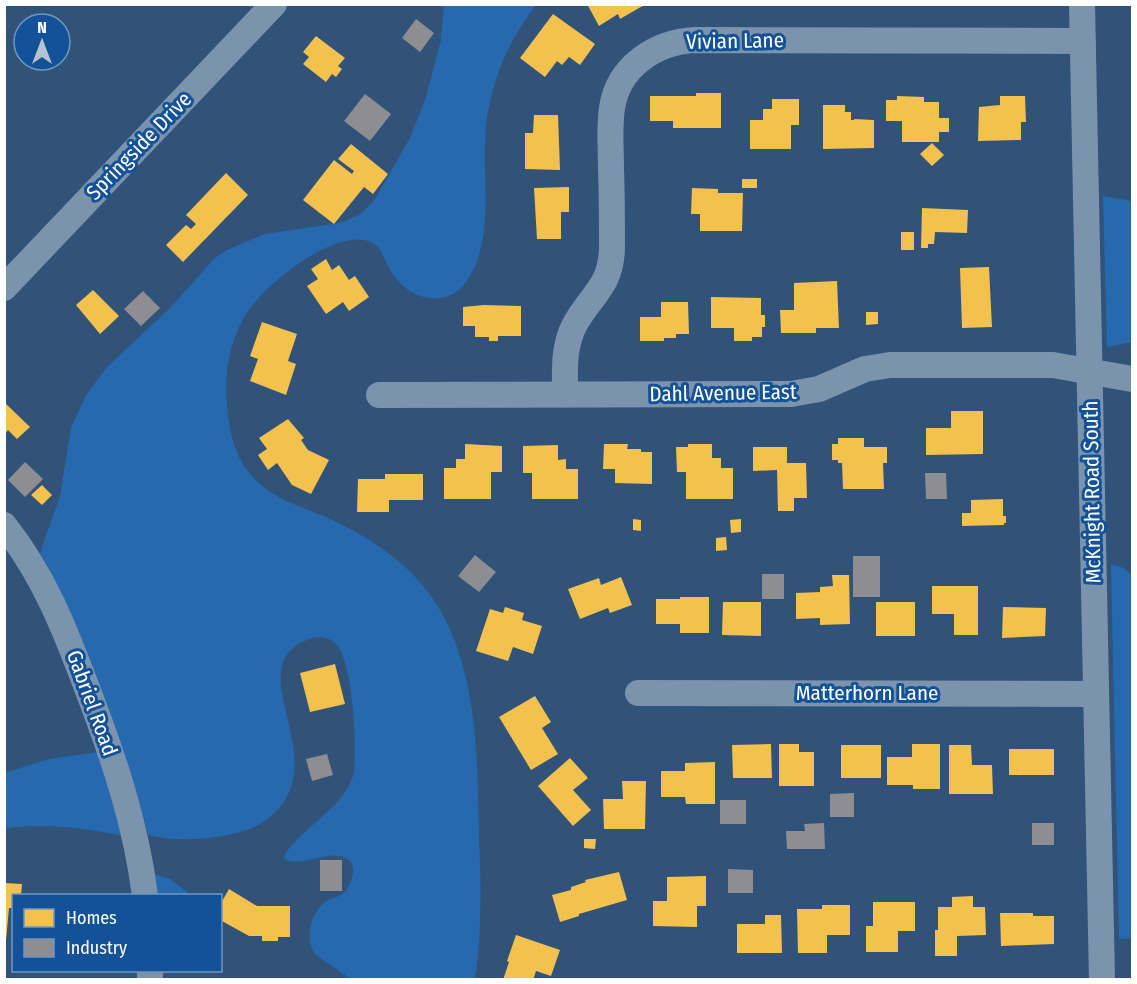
<svg xmlns="http://www.w3.org/2000/svg" width="1137" height="984" viewBox="0 0 1137 984" font-family="'Fira Sans Condensed',sans-serif">
  <rect width="100%" height="100%" fill="#31537a"/>
  <path fill="#2769ae" d="M444,5H536C505,45 487,91 485,142C483,187 494,242 466,282C460,291 449,298 438,298C413,300 396,283 386,262C383,256 381,249 376,245C342,220 263,286 246,314C229,342 224,373 227,405C229,430 234,455 251,475C268,496 296,505 321,515C367,535 410,562 437,605C479,674 477,759 479,837C481,884 482,932 475,979H350C340,970 319,959 313,951C304,936 313,909 327,901C332,898 339,897 344,893C351,886 358,866 348,859C330,847 299,870 284,858C287,842 333,812 345,792C349,786 353,778 354,771C357,747 353,658 335,643C324,633 308,638 297,645C250,676 324,754 280,807C270,819 258,827 243,831C213,840 178,842 148,835C135,783 117,733 98,683C81,638 64,594 40,553L60,496L71,428L86,395L107,367L170,308L215,258L227,250L265,234L340,223L359,215L374,201L410,138L425,100L441,40Z
    M1103,196L1132,201V342L1107,347Z
    M1111,565C1122,566 1128,569 1132,578V938L1119,939Z
    M98,752L123,836C89,829 39,822 5,829L4,773L49,759Z
    M153,874L170,879L191,895H156Z"/>
  <path fill="#f2c14e" d="M587,4H646L620,19L618,14L599,26Z
    M553,14L595,44L580,65L569,57L562,65L557,61L545,77L520,58Z
    M316,36L345,58L338,66L342,69L336,77L332,74L326,82L303,64L309,57L303,52Z
    M696,93H721V128H673V121H650V96H696Z
    M897,96L924,97V102H939V118H949V132H939V142H902V121H886V100H897Z
    M1000,96H1025L1026,122H1021V140L978,141L979,107L1000,105Z
    M772,99H799V125H791V149H750V120H763V109H772Z
    M823,105H845V112H851V120H854V119L874,120V148L823,149Z
    M534,115H558L560,170L525,169V133H533Z
    M932,143L944,155L932,166L920,154Z
    M351,144L388,174L373,194L364,187L334,224L303,200L334,160L352,174L354,171L338,159Z
    M226,173L248,195L183,262L166,245L186,225L191,229L196,224L186,215Z
    M742,179H757V188H742Z
    M569,187V212H561V239H537L534,188Z
    M692,188L718,189V193H743L742,231H700V214H691Z
    M922,208L968,210L967,233L935,232L934,244H928V248H921Z
    M901,232H914V250H901Z
    M326,259L332,270L339,265L349,280L355,276L369,297L349,311L343,302L326,314L307,286L318,279L311,269Z
    M989,267L992,327L962,328L960,268Z
    M837,281L839,328H816V333H781L780,310H794V283Z
    M93,290L119,316L100,334L76,305Z
    M711,297L761,298V315H765V327H762V337H752V341H734V328H711Z
    M661,302H688L689,334H676V338H664V341H640V317H661Z
    M484,305L521,306V336H498V341H489V337H475V326H463V307Z
    M866,312H878V324L866,325Z
    M262,322L297,334L288,361L296,364L286,395L250,381L258,359L250,356Z
    M4,402L30,427L17,439L8,430L4,435Z
    M951,411H983V454L926,455V428H951Z
    M288,419L304,438L301,440L308,450L329,460L311,494L292,485L277,463L268,470L258,455L267,449L259,438Z
    M838,438H864V447H887V463H883L884,489H843L842,463H838V460H832V444H838Z
    M465,444L502,446V472H491V499H444V468H456V459H465Z
    M604,444H628L627,449H641V452H652V484L615,483V469H603Z
    M688,444H712V458H721V468H733V499H686V472H677L676,447H688Z
    M558,445V460L566,459V469H578V499H532V473H523V446Z
    M753,447H787V463H806L807,498H794V511H778L777,470L753,471Z
    M385,474H423V500H389V512H357L358,479H385Z
    M42,485L52,495L42,505L31,495Z
    M1003,499V516H1006V523H1004V525L962,526V513H971V500Z
    M633,519L641,520V531L633,530Z
    M741,519V532L731,533L730,520Z
    M726,537L727,550L716,551V538Z
    M832,575H849L850,624L820,625V618L796,619V593L820,592V587L833,586Z
    M621,577L632,605L610,613L608,608L580,619L568,589L599,578L601,585Z
    M932,586H978V635H954V614H932Z
    M680,597H709V633H680V624H656V599H680Z
    M723,602H761V636L722,635Z
    M876,602H915V636H876Z
    M505,607L524,613L522,620L542,626L533,654L513,647L508,661L476,651L490,609L503,613Z
    M1003,607L1046,608L1045,636L1002,638Z
    M335,664L345,704L310,712L300,673Z
    M535,696L551,722L542,728L558,754L531,770L499,717Z
    M771,744L772,778H733L732,745Z
    M779,744H799V752H814V786H779Z
    M912,744H940V789H913V785H887V757H912Z
    M841,745H881V778H841Z
    M949,745H971L972,765H992L993,794H949Z
    M1009,749H1054V775H1009Z
    M570,758L588,778L573,790L591,810L573,826L538,786Z
    M715,762V804H686L685,797H661V771H685V763Z
    M622,781H646L645,829H604L603,799H623Z
    M584,839H596L595,849L584,848Z
    M619,872L627,900L579,914V916L560,922L552,895L571,890V887L586,882L585,880Z
    M706,876V906H697V927L653,926V901H667V877Z
    M4,883L22,884L21,896H14V908H9L6,941H4Z
    M229,889L257,906H290V937H278V941H262V936H249L220,920V905Z
    M973,896V907H985L986,935L957,936V956H935V930H938V907H952V897Z
    M873,902H915V931H898V952H866V926H873Z
    M822,905H850V935H827V953H798L797,909H822Z
    M1000,913H1033V916H1054V944L1001,946Z
    M765,915H781L782,953H737V924H765Z
    M516,935L560,950L551,976L536,971L533,980H503L509,962L507,961Z"/>
  <path fill="#8d8d92" d="M416,19L434,33L420,52L402,38Z
    M365,94L391,114L370,141L344,121Z
    M143,291L160,308L141,326L124,309Z
    M25,462L43,479L25,497L8,480Z
    M925,473H946L947,499H926Z
    M475,555L496,572L479,592L458,576Z
    M853,556H880V597H853Z
    M762,574H784V599H762Z
    M327,754L333,775L312,781L306,759Z
    M854,793V817H830V794Z
    M720,800H746V824H720Z
    M824,823L825,849H787L786,831H805L804,824Z
    M1032,823H1054V845H1032Z
    M320,860H342V891H320Z
    M728,869L753,870V893H728Z"/>
  <g fill="none" stroke-linecap="round" stroke-linejoin="round">
    <path stroke="#7b93ad" stroke-width="26" d="M1082,4L1102,980
      M4,288L274,4
      M379,395L791,394L819,389L865,369L890,365H1053L1132,379
      M565,395C565,371 563,348 574,326C590,295 611,288 612,248C612,221 612,195 611,169C611,149 609,128 612,108C618,67 655,42 695,40L1083,41
      M4,525C44,575 65,630 87,688C113,756 136,823 145,896
      M638,693L1096,694
      M150,970V980"/>
  </g>
  <g text-anchor="middle" stroke-width="6" stroke-linejoin="round" paint-order="stroke">
    <g font-size="21" fill="#fff" stroke="#135298">
      <text transform="translate(735 41) rotate(-1)" y="7">Vivian Lane</text>
      <text transform="translate(139 146) rotate(-46)" y="7">Springside Drive</text>
      <text transform="translate(723 393) rotate(-1)" y="7">Dahl Avenue East</text>
      <text transform="translate(1092 492) rotate(-91)" y="7">McKnight Road South</text>
      <text x="867" y="700">Matterhorn Lane</text>
      <text transform="translate(92 703) rotate(70)" y="7">Gabriel Road</text>
    </g>
  </g>
  <rect width="1137" height="984" fill="none" stroke="#ffffff" stroke-width="12"/>
  <rect x="12" y="894" width="210" height="78" fill="#135298" stroke="#7197c1" stroke-width="1.5"/>
  <rect x="24" y="909" width="30" height="18" fill="#f2c14e" stroke="#7197c1" stroke-width="1.5"/>
  <text x="66" y="924" font-size="18" fill="#ffffff">Homes</text>
  <rect x="24" y="939" width="30" height="18" fill="#8d8d92" stroke="#7197c1" stroke-width="1.5"/>
  <text x="66" y="954" font-size="18" fill="#ffffff">Industry</text>
  <g transform="translate(42 42)"><circle r="28" fill="#135298" stroke="#7197c1" stroke-width="1.5"/>
  <path d="M0-4.5L10 22L0 15L-10 22Z" fill="#b7c3d0"/>
  <text y="-9" font-size="16" font-weight="bold" text-anchor="middle" fill="#ffffff">N</text>
  </g>
</svg>
